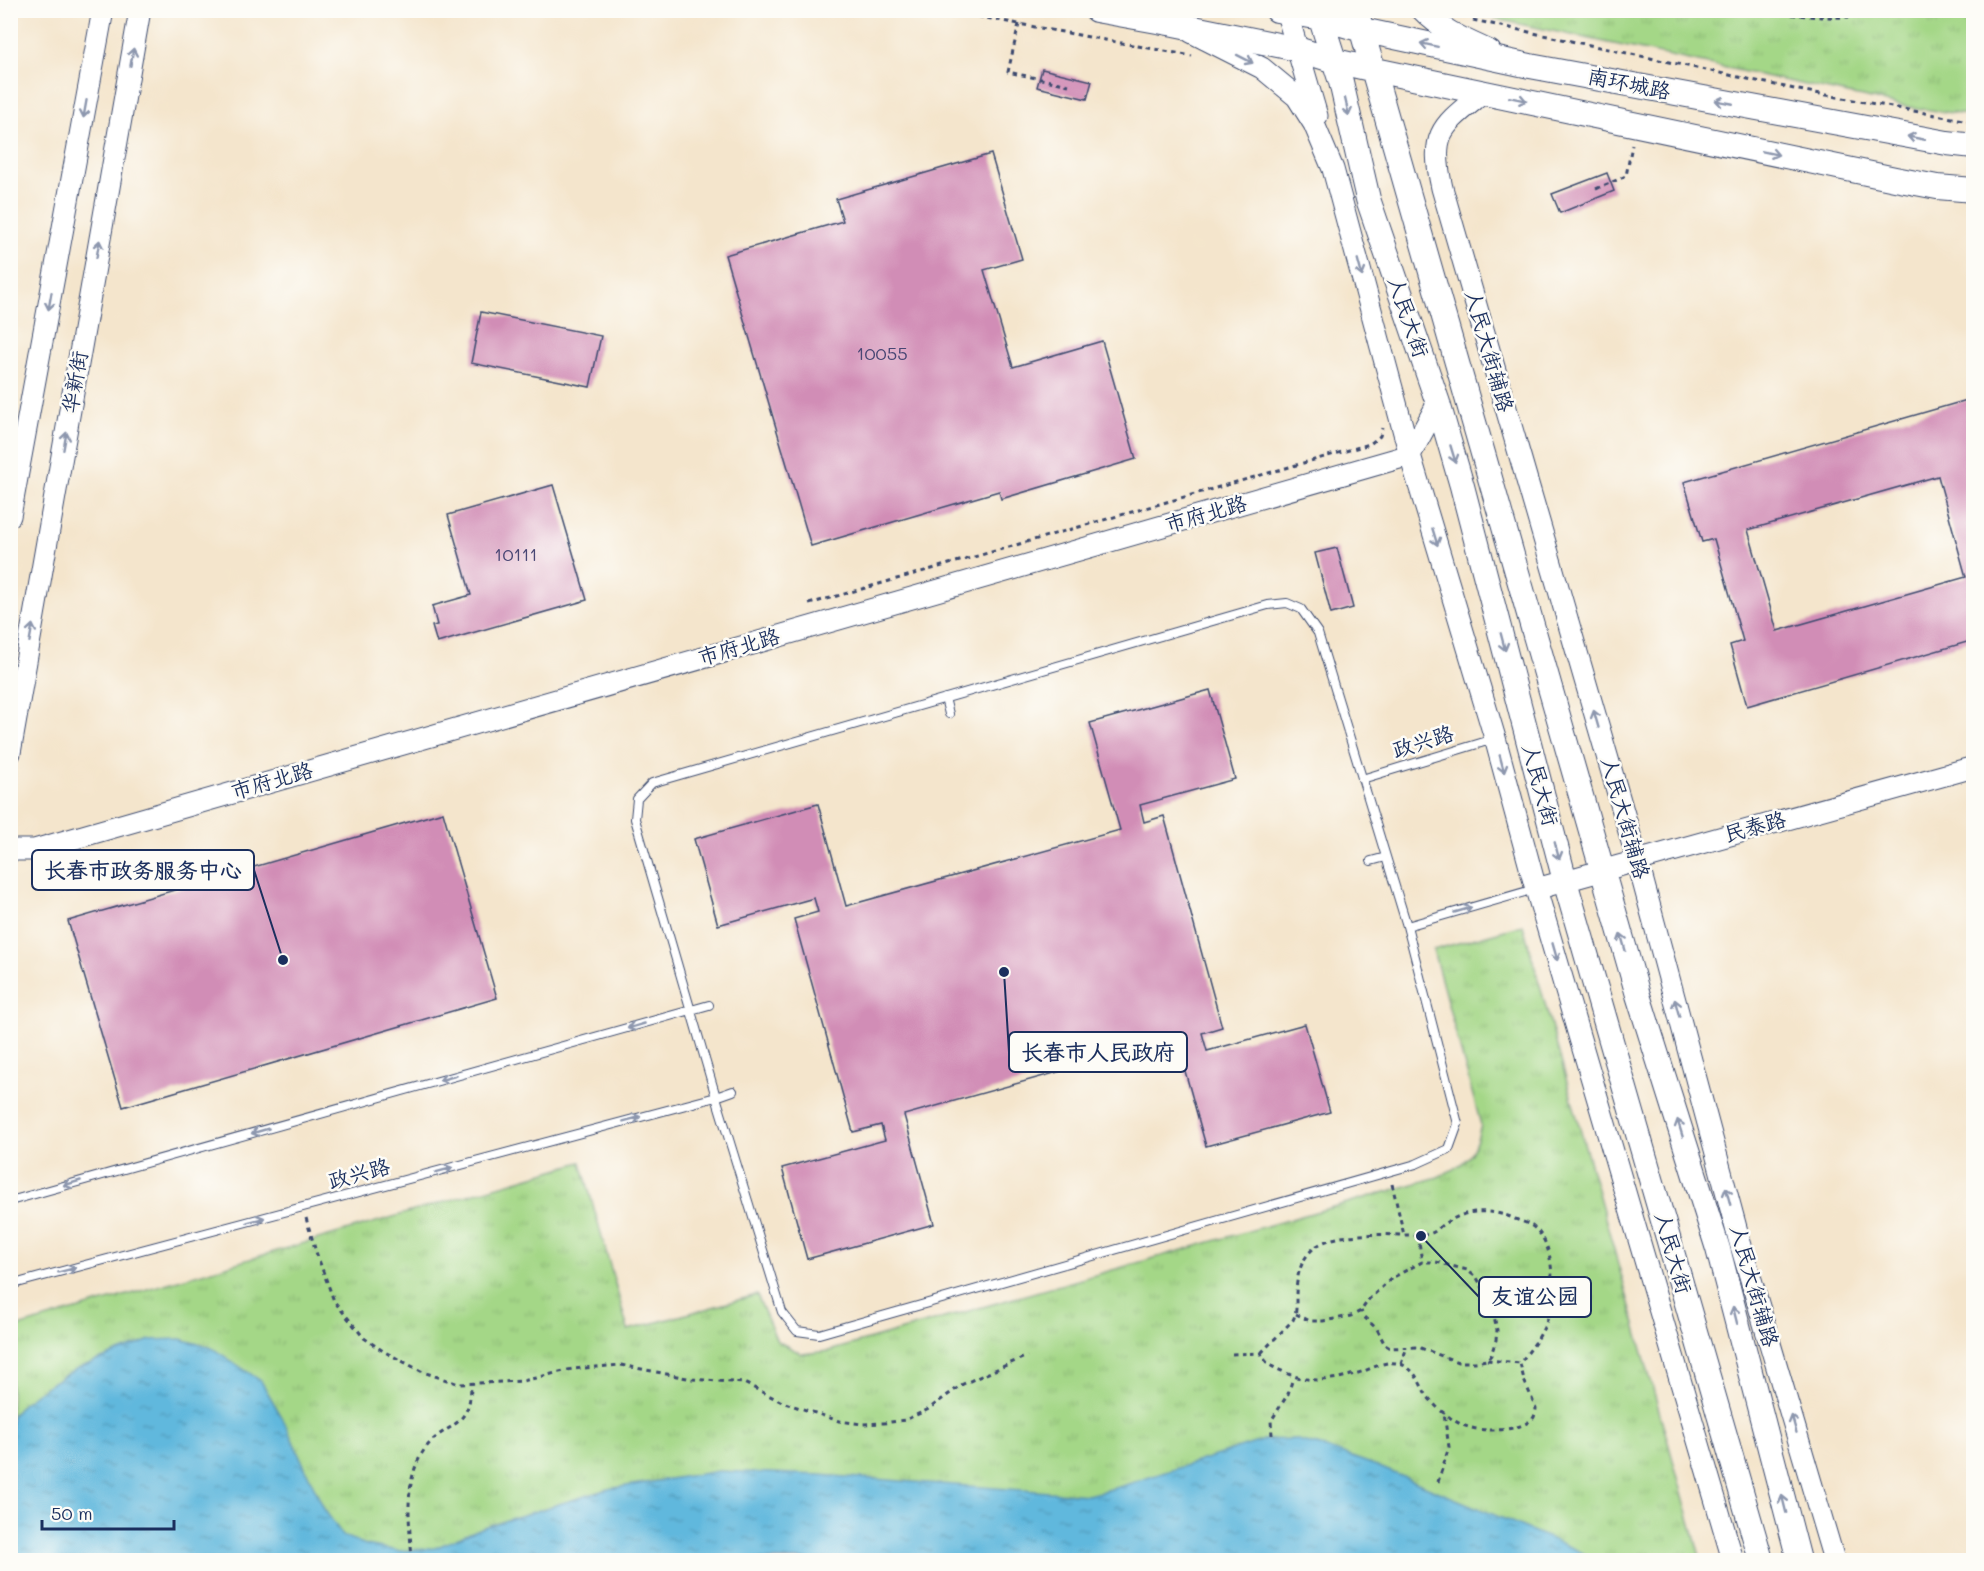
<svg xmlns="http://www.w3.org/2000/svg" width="1984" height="1571" viewBox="0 0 1984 1571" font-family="Mali,'LXGW WenKai TC',sans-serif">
  <defs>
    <pattern id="grass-tufts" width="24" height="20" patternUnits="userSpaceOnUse" patternTransform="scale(1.5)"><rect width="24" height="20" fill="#a4d787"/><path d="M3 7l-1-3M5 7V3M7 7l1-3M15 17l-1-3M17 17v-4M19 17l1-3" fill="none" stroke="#8db977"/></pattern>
    <pattern id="water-ripples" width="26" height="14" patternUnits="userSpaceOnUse" patternTransform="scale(1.5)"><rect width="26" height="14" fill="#60b8dd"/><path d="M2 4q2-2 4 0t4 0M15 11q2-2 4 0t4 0" fill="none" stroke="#4e96b6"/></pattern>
  </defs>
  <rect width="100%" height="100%" fill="#fdfcf7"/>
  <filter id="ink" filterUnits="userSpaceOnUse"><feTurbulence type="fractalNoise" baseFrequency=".0167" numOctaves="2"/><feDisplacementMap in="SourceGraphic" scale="12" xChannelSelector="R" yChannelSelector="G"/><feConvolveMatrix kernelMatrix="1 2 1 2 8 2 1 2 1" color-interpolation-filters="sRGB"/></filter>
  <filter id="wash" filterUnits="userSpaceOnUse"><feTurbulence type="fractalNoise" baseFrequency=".008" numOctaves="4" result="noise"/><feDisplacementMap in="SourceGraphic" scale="24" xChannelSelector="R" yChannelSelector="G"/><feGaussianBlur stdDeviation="1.35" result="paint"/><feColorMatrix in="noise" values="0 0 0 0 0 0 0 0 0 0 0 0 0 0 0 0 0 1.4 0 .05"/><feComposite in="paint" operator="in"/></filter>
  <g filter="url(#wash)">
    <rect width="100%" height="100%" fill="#f4e5cc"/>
    <path fill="url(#grass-tufts)" stroke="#608372" stroke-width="1.5" d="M1459,11H1973V116L1909,107Z
      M1523,925L1701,1560H11V1329L581,1162L628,1330L757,1295L777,1341L802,1354L829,1351L1438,1177C1468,1162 1473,1158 1481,1125L1433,950Z"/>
    <path fill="url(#water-ripples)" stroke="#3e749e" stroke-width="1.5" d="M181,1339L212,1348L261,1381L282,1417L324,1509L343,1536L366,1545L398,1551L435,1548L484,1527L608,1489L719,1471L820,1475L1088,1495L1119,1487L1264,1440L1294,1439L1320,1446L1377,1466L1516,1524L1581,1552L1594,1560H11V1417L23,1403L48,1385L76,1369L150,1340Z"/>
    <g id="blocks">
      <path fill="#d18db6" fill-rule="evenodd" d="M1042,69L1092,81L1087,99L1037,87Z
        M991,154L1022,259L984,270L1013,367L1102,341L1136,459L1001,499L999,491L811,546L725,255L843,221L836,199Z
        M1607,173L1614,191L1560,213L1552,194Z
        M481,312L601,336L590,387L471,363Z
        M1974,398V640L1747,706L1730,645L1743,641L1714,539L1702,542L1684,482ZM1938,476L1966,577L1777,631L1748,530Z
        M553,485L587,600L437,643L432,626L437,625L432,606L471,595L448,515Z
        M1337,548L1353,608L1331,614L1315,553Z
        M1210,690L1235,779L1140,805L1144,822L1164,816L1222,1027L1202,1033L1207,1051L1305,1024L1330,1112L1206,1146L1176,1039L904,1115L934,1224L807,1259L782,1168L885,1140L881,1125L853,1132L794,919L818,912L814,898L718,925L694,839L818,804L846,906L1120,830L1090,723Z
        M443,812L497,998L123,1107L68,921Z"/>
    </g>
  </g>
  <g filter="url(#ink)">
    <use href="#blocks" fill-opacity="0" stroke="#3c4a6e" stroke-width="1.5"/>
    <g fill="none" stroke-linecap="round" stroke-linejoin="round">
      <g stroke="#3c4a6e" stroke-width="10">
        <path id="lane" d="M1287,603L1301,609L1318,633L1407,926L1458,1124L1449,1149L1416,1164L819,1334L797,1331L782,1312L716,1097L635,819L637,799L652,783L1268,605Z
          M945,698L949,714
          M1362,779L1494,739
          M1371,861L1386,857
          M1407,926L1535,889
          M10,1201L709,1005
          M10,1285L716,1097L733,1091"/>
      </g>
      <g stroke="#3c4a6e" stroke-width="23">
        <path id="secondary" d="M1286,10L1317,116
          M1422,10C1441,30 1466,40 1490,51
          M1191,32L1262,68L1297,97L1314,124L1333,169L1410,455L1495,738L1536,889L1733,1560
          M1484,92C1443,126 1429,131 1442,188L1637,859L1739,1239L1834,1560
          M10,516L103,10
          M10,753L140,10
          M10,850H34L1410,455L1438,403
          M1536,889L1974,767"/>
      </g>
      <g stroke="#3c4a6e" stroke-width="26">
        <path id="primary" d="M1096,10L1174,24L1297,49L1335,61L1375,70L1895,179L1937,187L1974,190
          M1277,10L1321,18L1362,30L1530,66L1947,143L1974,146
          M1318,10L1341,82L1368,199L1438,403L1462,486L1565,881L1761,1560
          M1356,10L1638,995L1718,1249L1799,1560"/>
      </g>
      <path stroke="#3c4a6e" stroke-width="3" stroke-dasharray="4.5 4.5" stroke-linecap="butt" d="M943,10L1192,56
        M1765,10C1817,21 1871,18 1923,10
        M1473,20L1799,90L1974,122
        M1019,24L1008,72L1069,85
        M1596,189L1626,176L1632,145
        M809,604L1370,444L1380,436L1382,428
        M1392,1184L1404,1235
        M306,1218L316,1252L334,1301L364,1338L383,1351L423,1372L459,1384L523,1381L572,1369L621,1365L692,1379L744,1383L782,1402L839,1421L862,1424L884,1423L905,1420L927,1410L963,1384L1027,1356
        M1418,1235L1422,1262
        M1296,1314L1310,1321H1323L1351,1316L1361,1311L1369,1299L1392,1278L1422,1262H1436L1467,1270L1477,1278L1491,1302L1497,1330L1496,1340L1491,1355L1487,1360L1475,1362H1458L1418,1347L1390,1348L1385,1345L1377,1329L1364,1317L1361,1311
        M1232,1354L1261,1353C1266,1365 1273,1367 1284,1372C1310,1385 1338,1380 1364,1371C1377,1366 1389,1359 1403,1365C1417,1371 1420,1386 1428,1397C1433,1403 1438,1409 1444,1413C1451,1419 1459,1424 1468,1427C1483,1432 1523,1432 1534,1417C1535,1414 1536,1411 1536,1408L1524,1380L1520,1363C1529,1351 1539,1339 1545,1325C1551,1312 1553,1298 1552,1284C1552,1265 1550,1239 1532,1226C1527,1223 1520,1221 1515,1219C1503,1213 1488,1211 1475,1212C1464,1213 1454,1218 1445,1223C1434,1230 1437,1234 1421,1235C1393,1236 1337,1229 1314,1248C1299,1261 1296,1279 1296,1298C1296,1306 1297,1312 1293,1320L1261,1353
        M1487,1360L1520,1363
        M1401,1364L1407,1347
        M1272,1435L1271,1421L1288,1394L1293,1378
        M1438,1482L1449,1447L1444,1414
        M412,1560C410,1526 403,1487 421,1455C441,1420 471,1434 471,1384"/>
      <use href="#lane" stroke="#fff" stroke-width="8"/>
      <use href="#secondary" stroke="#fff" stroke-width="21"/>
      <use href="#primary" stroke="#fff" stroke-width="24"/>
    </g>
    <defs><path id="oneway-shaft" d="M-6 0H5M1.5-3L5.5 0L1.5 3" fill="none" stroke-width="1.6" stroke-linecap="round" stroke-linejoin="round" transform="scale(1.5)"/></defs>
    <g stroke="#8d97ae">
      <use href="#oneway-shaft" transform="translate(1429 45) rotate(-168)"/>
      <use href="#oneway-shaft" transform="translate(132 57) rotate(-80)"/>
      <use href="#oneway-shaft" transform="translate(1245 59) rotate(27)"/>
      <use href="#oneway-shaft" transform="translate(1518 99) rotate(12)"/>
      <use href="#oneway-shaft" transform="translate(1724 102) rotate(-169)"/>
      <use href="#oneway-shaft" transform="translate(1347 107) rotate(77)"/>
      <use href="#oneway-shaft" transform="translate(85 109) rotate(100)"/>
      <use href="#oneway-shaft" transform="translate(1916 138) rotate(-169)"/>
      <use href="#oneway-shaft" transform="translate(1770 153) rotate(12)"/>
      <use href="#oneway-shaft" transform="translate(98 249) rotate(-80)"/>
      <use href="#oneway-shaft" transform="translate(1360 268) rotate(75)"/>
      <use href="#oneway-shaft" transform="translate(50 301) rotate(100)"/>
      <use href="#oneway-shaft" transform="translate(65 441) rotate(-80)"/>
      <use href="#oneway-shaft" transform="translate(1453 454) rotate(73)"/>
      <use href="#oneway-shaft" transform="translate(1435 537) rotate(73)"/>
      <use href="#oneway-shaft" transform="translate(31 633) rotate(-80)"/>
      <use href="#oneway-shaft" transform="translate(1503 642) rotate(75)"/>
      <use href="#oneway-shaft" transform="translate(1596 719) rotate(-106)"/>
      <use href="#oneway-shaft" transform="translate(1502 764) rotate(75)"/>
      <use href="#oneway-shaft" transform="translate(1557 851) rotate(75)"/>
      <use href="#oneway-shaft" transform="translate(1463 910) rotate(-16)"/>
      <use href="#oneway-shaft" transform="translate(1623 942) rotate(-106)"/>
      <use href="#oneway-shaft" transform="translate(1555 952) rotate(74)"/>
      <use href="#oneway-shaft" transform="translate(1677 1008) rotate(-105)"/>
      <use href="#oneway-shaft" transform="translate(636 1026) rotate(164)"/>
      <use href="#oneway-shaft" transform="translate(448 1078) rotate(164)"/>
      <use href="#oneway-shaft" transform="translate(632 1119) rotate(-15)"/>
      <use href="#oneway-shaft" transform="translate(1680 1128) rotate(-107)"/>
      <use href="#oneway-shaft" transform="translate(260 1131) rotate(164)"/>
      <use href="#oneway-shaft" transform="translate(444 1170) rotate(-15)"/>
      <use href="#oneway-shaft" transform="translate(72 1183) rotate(164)"/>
      <use href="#oneway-shaft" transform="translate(1728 1196) rotate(-105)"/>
      <use href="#oneway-shaft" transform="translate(256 1220) rotate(-15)"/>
      <use href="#oneway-shaft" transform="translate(67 1270) rotate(-15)"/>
      <use href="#oneway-shaft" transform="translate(1735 1315) rotate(-104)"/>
      <use href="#oneway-shaft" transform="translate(1794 1424) rotate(-106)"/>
      <use href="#oneway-shaft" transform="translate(1784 1504) rotate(-104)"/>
    </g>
  </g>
  <g text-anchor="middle" stroke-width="5" stroke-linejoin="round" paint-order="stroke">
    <g font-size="18" fill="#484674">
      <text x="882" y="360">10055</text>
      <text x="516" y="561">10111</text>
    </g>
    <g font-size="21" fill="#1b2f5e" stroke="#fdfcf7">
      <text transform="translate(1629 84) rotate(11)" y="7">南环城路</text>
      <text transform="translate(1408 317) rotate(71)" y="7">人民大街</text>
      <text transform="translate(1489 351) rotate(74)" y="7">人民大街辅路</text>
      <text transform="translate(75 382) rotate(-80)" y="7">华新街</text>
      <text transform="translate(1206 514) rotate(-16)" y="7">市府北路</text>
      <text transform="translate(739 647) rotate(-16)" y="7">市府北路</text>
      <text transform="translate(1423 742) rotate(-17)" y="7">政兴路</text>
      <text transform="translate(272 781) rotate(-16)" y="7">市府北路</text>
      <text transform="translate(1540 785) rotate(75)" y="7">人民大街</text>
      <text transform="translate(1625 818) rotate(74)" y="7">人民大街辅路</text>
      <text transform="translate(1755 827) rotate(-15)" y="7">民泰路</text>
      <text transform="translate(359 1174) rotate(-15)" y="7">政兴路</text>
      <text transform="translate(1673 1253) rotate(74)" y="7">人民大街</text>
      <text transform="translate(1754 1286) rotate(74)" y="7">人民大街辅路</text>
    </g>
  </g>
  <path fill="none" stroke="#1b2f5e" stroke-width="2" d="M283 960L254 870M1004 972L1009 1052M1421 1236L1479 1297"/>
  <g fill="#1b2f5e" stroke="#fdfcf7" stroke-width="2">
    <circle cx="283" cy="960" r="6"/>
    <circle cx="1004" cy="972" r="6"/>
    <circle cx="1421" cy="1236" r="6"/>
  </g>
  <g fill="#fdfcf7" stroke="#1b2f5e" stroke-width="2">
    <rect x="32" y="850" width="222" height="40" rx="6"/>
    <rect x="1009" y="1032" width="178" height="40" rx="6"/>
    <rect x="1479" y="1277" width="112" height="40" rx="6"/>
  </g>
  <g font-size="22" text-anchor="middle" font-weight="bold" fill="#1b2f5e">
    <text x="143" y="878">长春市政务服务中心</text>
    <text x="1098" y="1060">长春市人民政府</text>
    <text x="1535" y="1304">友谊公园</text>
  </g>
  <rect width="1984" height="1571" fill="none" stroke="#fdfcf7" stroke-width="36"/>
  <path d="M42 1520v9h132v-9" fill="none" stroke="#1b2f5e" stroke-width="3"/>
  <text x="51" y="1520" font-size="18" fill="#1b2f5e" stroke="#fdfcf7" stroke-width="4.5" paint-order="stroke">50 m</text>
</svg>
